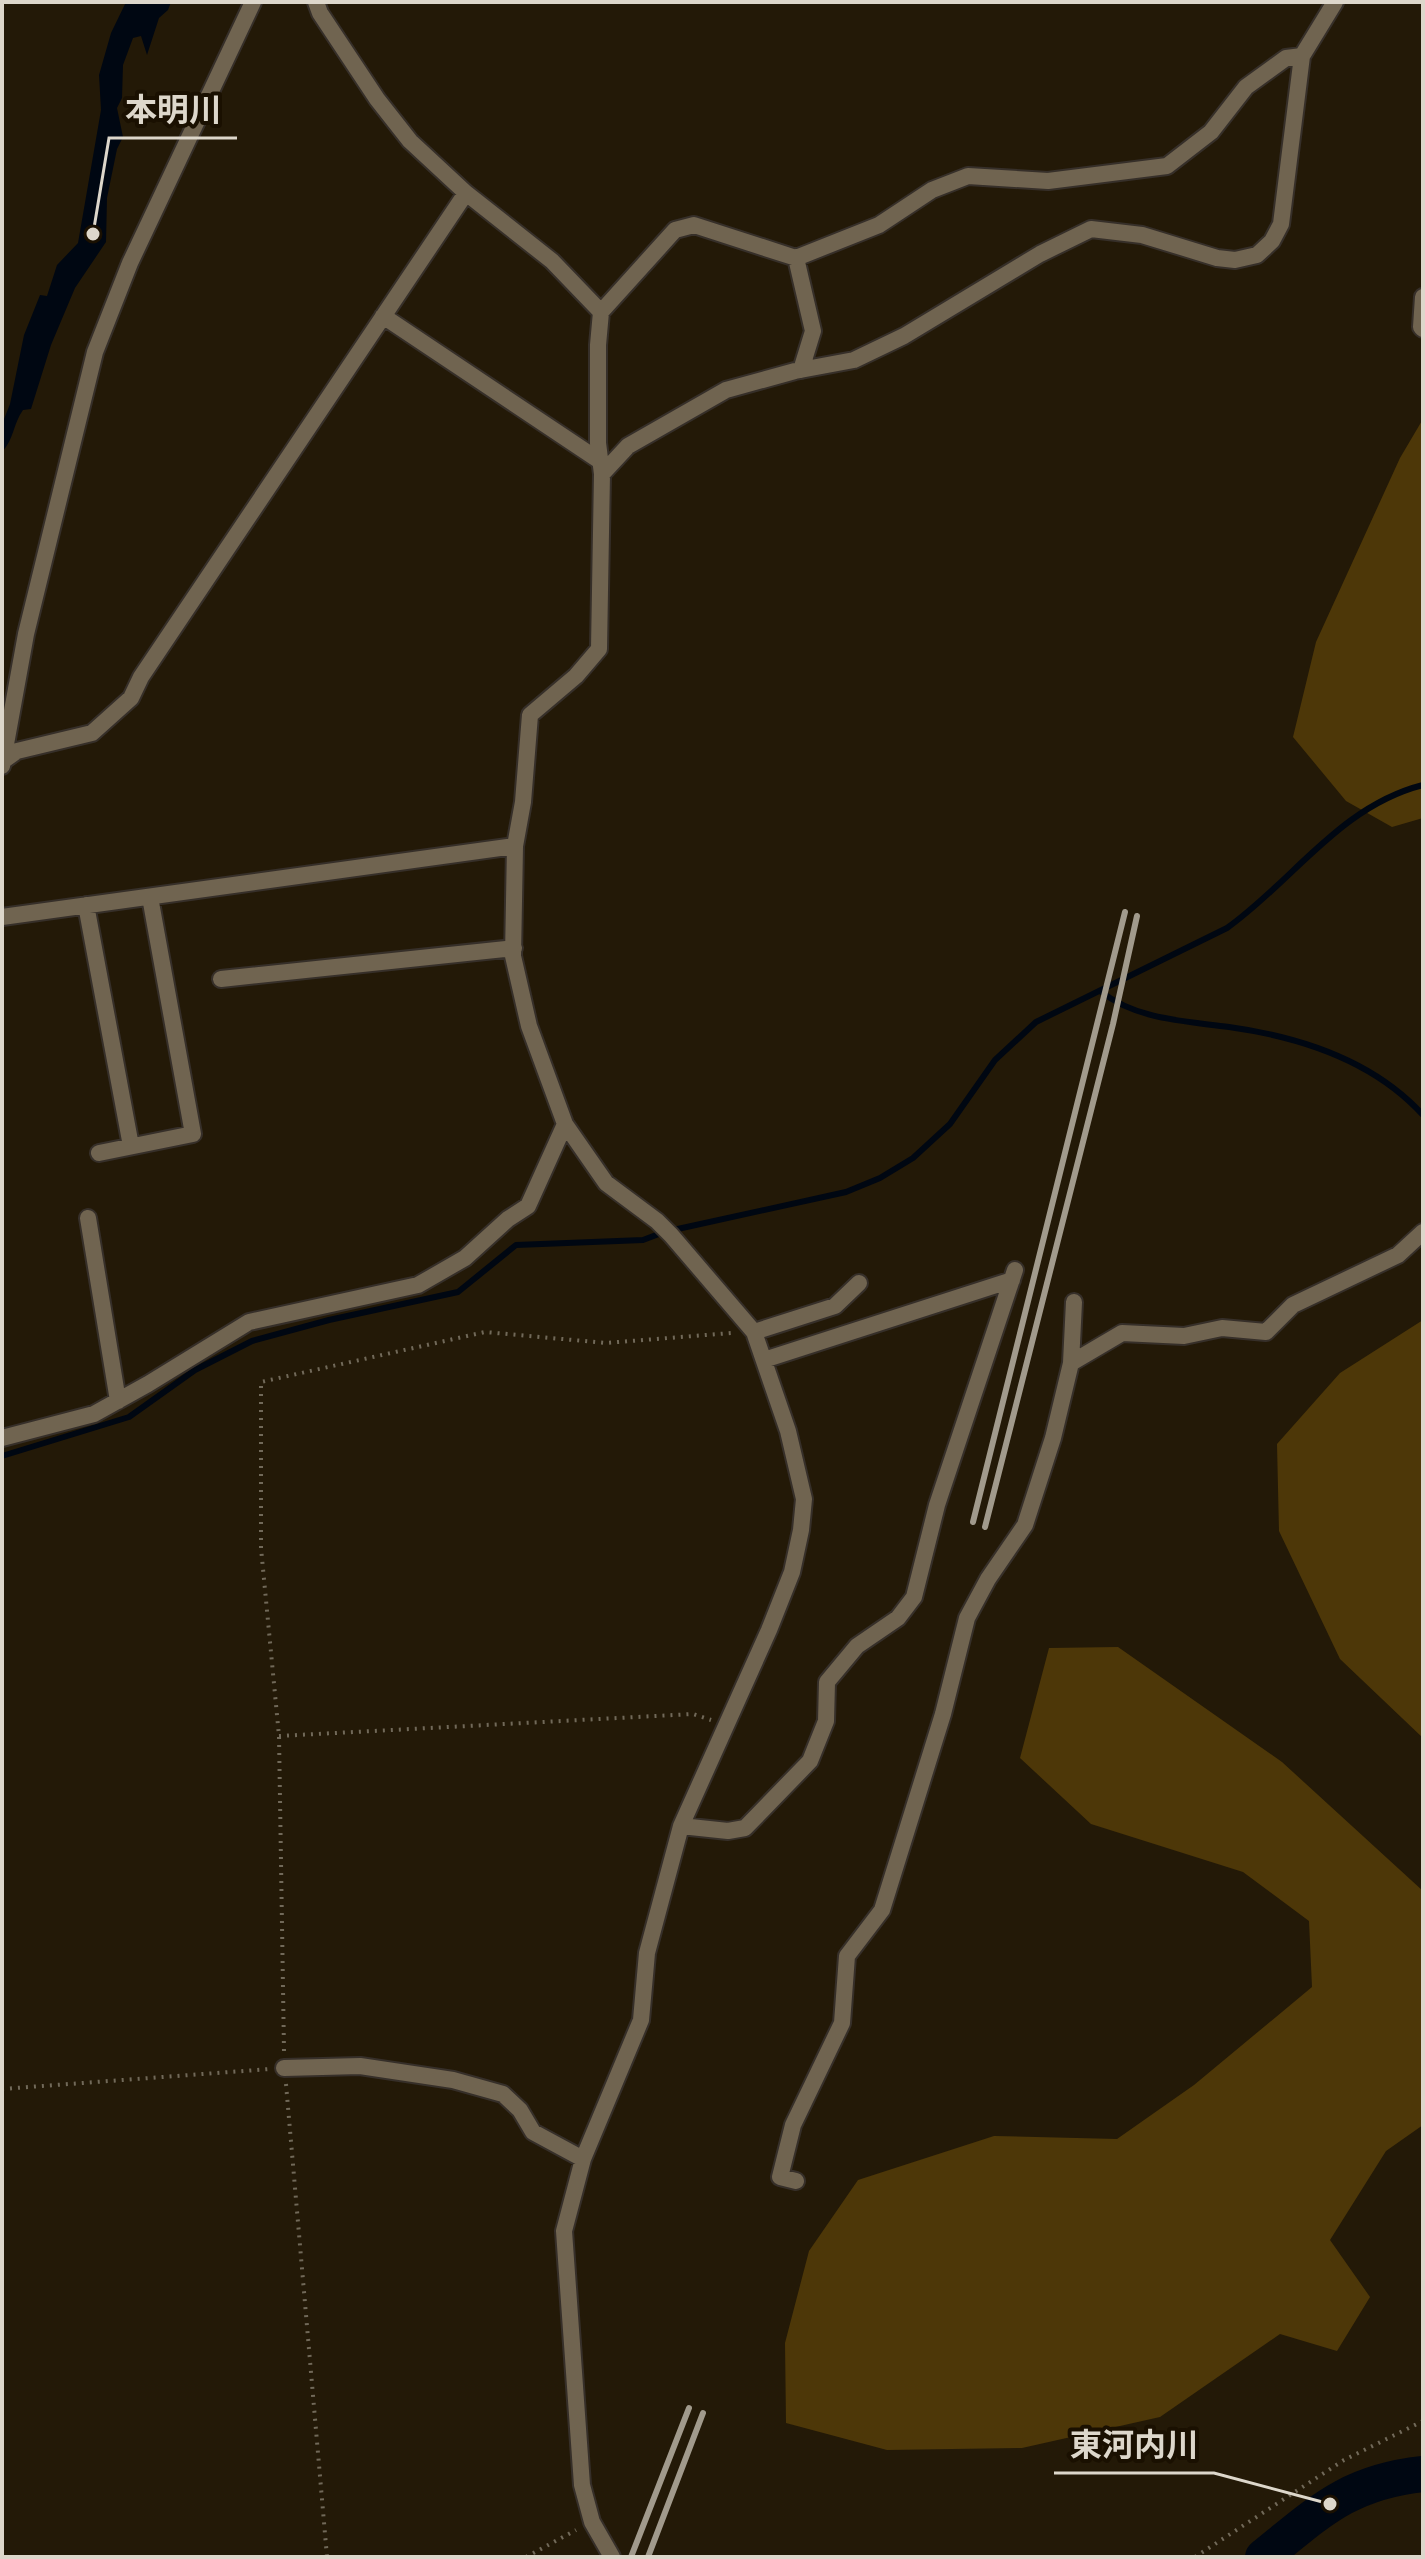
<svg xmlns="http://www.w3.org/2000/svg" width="1425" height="2559" viewBox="0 0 1425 2559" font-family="Spectral,'Noto Sans JP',serif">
  <rect width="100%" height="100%" fill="#231907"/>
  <path fill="#4d3708" d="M1423,419V818L1392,827L1346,801L1293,737L1316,642L1400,458Z
    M1423,1320V1738L1340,1659L1279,1531L1277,1444L1340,1373Z
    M1118,1647L1282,1762L1423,1891V2125L1386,2151L1330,2240L1370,2297L1337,2351L1280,2334L1160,2417L1022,2448L887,2450L786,2423L785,2343L809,2251L858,2180L994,2136L1117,2139L1194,2085L1312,1987L1309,1921L1243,1872L1091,1824L1020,1758L1049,1648Z"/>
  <path fill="#000712" d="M126,2H171L168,10L159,18L147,55L141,36L133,38L123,65L122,98L117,108L123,137L117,149L107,198L106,242L75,288L51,345L31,409L23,410C13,424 14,439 2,452V424L10,404L24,335L40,295L47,296L57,265L78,243L101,110L99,75L111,33Z"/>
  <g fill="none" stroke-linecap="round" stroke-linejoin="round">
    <path stroke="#000712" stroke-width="6" d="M1100,991C1137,1020 1185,1021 1229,1027C1301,1037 1373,1060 1423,1115
      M2,1456L129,1417L195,1370L252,1341L329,1320L458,1292L516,1245L643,1240L664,1232L846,1192L880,1178L913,1158L950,1124L995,1060L1036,1022L1227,928C1293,881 1340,806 1423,785"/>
    <path stroke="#000712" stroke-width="36" d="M1263,2557C1319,2512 1348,2482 1423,2474"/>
    <g stroke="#362f29" stroke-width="20">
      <path id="street" d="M316,2L320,13L377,99L410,141L466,193L552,261L601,312
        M796,258L879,225L932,190L968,176L1048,181L1167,166L1211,132L1246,87L1286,58L1302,56
        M1423,297L1421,327L1423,329
        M383,316L600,461
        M602,474L628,446L726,390L795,371L854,360L904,336L1040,254L1091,229L1142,235L1217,258L1235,260L1257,255L1272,241L1281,224L1302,56L1335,2
        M3,761L17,751L92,733L131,698L141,677L466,193
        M2,766L26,634L95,352L130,263L253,2
        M86,905L131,1146
        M2,917L515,846
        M221,979L514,948
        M99,1153L193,1134L150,897
        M88,1218L118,1401
        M754,1332L835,1306L859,1283
        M764,1360L1012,1280
        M1071,1363L1074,1302
        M2,1438L94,1414L148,1384L249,1322L418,1285L465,1258L508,1219L528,1206L565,1124
        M681,1826L728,1831L745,1828L810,1761L826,1721L827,1682L857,1646L898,1618L914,1597L937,1505L1015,1270
        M284,2068L360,2066L453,2080L503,2094L520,2110L533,2132L583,2159
        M796,2181L780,2177L793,2125L842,2023L847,1956L882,1910L943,1714L967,1618L988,1579L1025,1525L1053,1438L1071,1363L1122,1333L1184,1336L1222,1328L1266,1332L1293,1305L1398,1255L1423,1232
        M612,2557L592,2522L582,2485L564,2231L583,2159L641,2020L647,1953L681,1826L769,1630L792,1572L801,1530L804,1499L788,1431L754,1332L671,1235L657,1221L606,1183L565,1124L529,1026L513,956L515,846L523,802L530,715L576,676L599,649L602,474L598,443V345L601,312L675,230L694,225L796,258L813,331L801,370"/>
    </g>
    <path stroke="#716959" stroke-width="4" stroke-dasharray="2 6" stroke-linecap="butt" d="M279,1736L693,1714L711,1720
      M284,2051L279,1736L261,1548V1382L485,1332L606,1343L731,1333
      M286,2084L327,2557
      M2,2089L270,2069
      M526,2557L576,2530
      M1195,2557L1344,2460L1423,2421"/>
    <use href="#street" stroke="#706450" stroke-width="16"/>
    <path stroke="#a19a8c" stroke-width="6" d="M973,1522L1125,912
      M985,1527L1113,1024L1137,916
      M631,2557L689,2408
      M648,2557L703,2413"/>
  </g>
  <path fill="none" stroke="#ddd7cb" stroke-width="3" d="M93 234L109 138H237M1330 2504L1214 2473H1054"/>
  <g fill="#ddd7cb" stroke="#1a1001" stroke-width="3">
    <circle cx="93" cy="234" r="8"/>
    <circle cx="1330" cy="2504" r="8"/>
  </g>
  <g font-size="32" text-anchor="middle" font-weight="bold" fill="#ddd7cb" stroke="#1a1001" stroke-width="8" stroke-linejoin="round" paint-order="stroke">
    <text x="173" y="121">本明川</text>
    <text x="1134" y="2456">東河内川</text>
  </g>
  <rect width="1425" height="2559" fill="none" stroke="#ddd7cb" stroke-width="8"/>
</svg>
